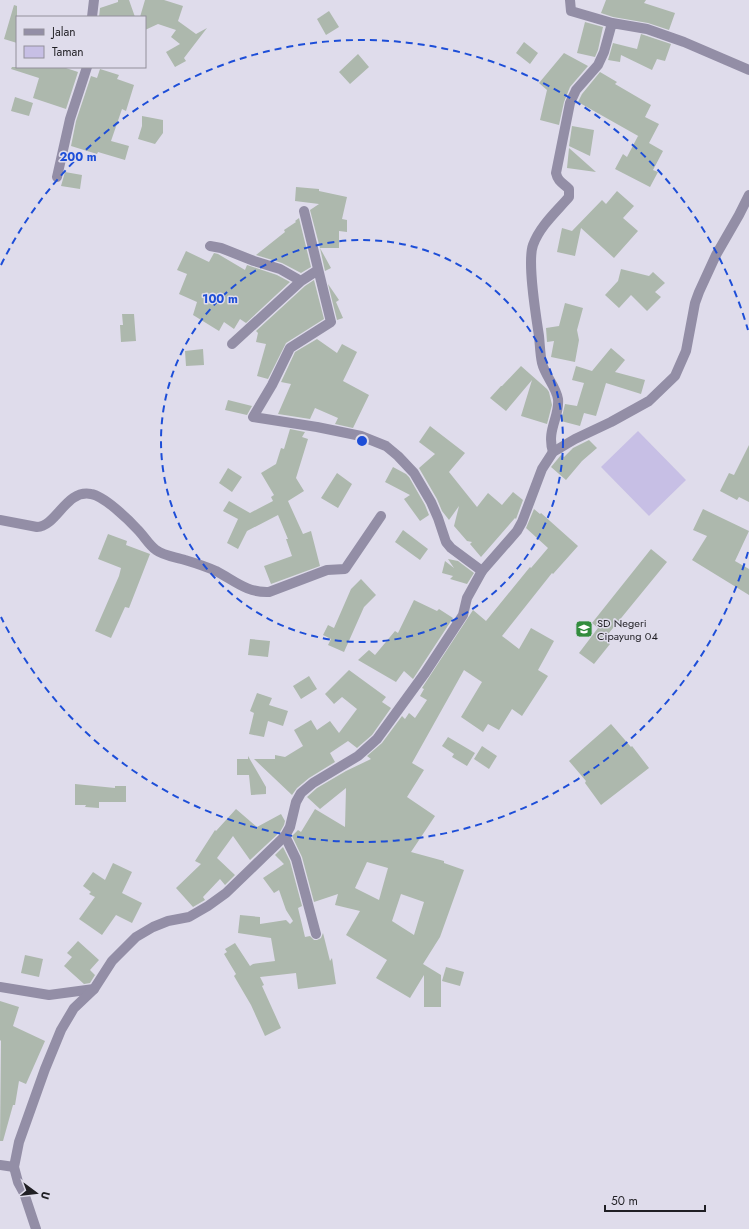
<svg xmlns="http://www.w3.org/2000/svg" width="749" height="1229" viewBox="0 0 749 1229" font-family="Jost,sans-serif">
  <rect width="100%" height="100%" fill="#dfdceb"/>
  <path fill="#c7bfe5" d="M638,431L686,480L649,516L601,467Z"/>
  <path fill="#adb8ad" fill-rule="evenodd" d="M118,0H129L135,17H99L100,8L118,2Z
    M145,0H164L183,6L178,21L196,34L207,28L184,58L186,61L175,67L166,52L180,44L171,37L176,30L158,24L145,30V17H140Z
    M606,0H646L644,3L675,13L669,30L648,23L613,17L601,13Z
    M14,5L17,6V43L4,39Z
    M329,11L339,27L326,35L317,19Z
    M585,22L603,27L598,50L595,57L577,53Z
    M641,34L671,44L665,61L657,59L652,70L621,55L620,62L608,60L613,43L637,49Z
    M524,42L538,53L530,64L516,53Z
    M564,53L588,66L570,87L564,102L559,125L540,120L547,90L539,83Z
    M358,54L369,67L350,84L339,72Z
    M12,67H63L78,72L66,109L33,98L39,78L11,69Z
    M100,69L119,75L117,79L134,85L126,111L122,109L111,141L129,146L125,160L98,152L97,154L71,146L76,121L91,76L97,78Z
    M600,72L617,82L615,84L651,105L645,117L659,124L649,143L663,151L653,170L658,172L650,187L615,169L623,154L627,157L638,136L640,137L578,102L582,94Z
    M15,97L33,103L29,116L11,111Z
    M142,116L163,120V133L155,144L138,139L142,126Z
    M572,126L594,130L590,156L569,146Z
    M569,148L596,172L567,168Z
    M65,172L82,175L80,189L61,186Z
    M296,187L319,189V191L347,197L342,219L347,220V232L339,231V248H320L310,210L319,204L295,201Z
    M617,191L634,206L623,218L638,231L614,258L581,228L575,256L557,252L562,228L572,231L602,200L606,204Z
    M299,218L311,267L301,273L282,263L256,255L285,232L284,230L296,222L295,221Z
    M320,248L331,268L325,271Z
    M186,251L209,262L214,253L218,254L245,270L247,265L277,275L290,282L246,323L240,319L234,329L224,322L219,331L193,315L197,302L179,294L187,274L177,270Z
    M621,269L649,276L653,272L665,283L655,292L661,297L647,311L631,295L619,308L605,295L618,281Z
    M314,280L324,319L286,343L268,379L257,376L266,344L256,342L258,333L256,331L305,286Z
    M328,284L339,300L336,302L343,318L337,320Z
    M565,303L583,308L577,330L579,340L575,362L551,357L554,341L547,342L546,328L559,326Z
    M122,314H134L136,341L121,342L120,325H123Z
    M317,339L337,353L342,344L357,352L343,381L369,395L353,428L335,424L338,418L315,408L310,419L278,414L291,384L281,382L295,352Z
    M611,348L625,360L615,372L645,380L641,394L606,383L596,416L584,413L580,426L561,421L565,404L577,406L584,383L572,380L576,366L592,371Z
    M203,349L204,365L186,366L185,351Z
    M521,366L547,389L549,392L552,405L547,424L521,416L532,380L506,411L490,398L501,386H502Z
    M228,400L252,406L247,415L225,410Z
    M430,426L465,453L449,472L477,507L488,493L502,505L513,492L523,500L516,519L515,518L481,557L470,544L472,542L467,541L454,526L459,506L449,520L442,511L437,499L419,468L435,454L419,442Z
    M290,429L305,432L302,437L308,439L296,478L304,491L288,501L303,534L311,531L320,566L271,584L264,566L292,556L286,539H288L278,515L247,531L238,549L227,543L238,519L223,511L229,501L250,513L273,501L271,497L274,495L261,473L276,464L281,448L284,449Z
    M589,440L597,448L582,461L566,480L551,467L561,455L564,457L573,448Z
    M749,445V502L739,497L737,500L720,491L729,473L734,475Z
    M393,467L406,474L409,477L425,505L429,515L420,521L404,499L410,495L385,482Z
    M228,468L242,477L232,492L219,483Z
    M337,473L352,484L338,508L321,498Z
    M534,509L540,514L541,513L578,546L553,574L552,573L502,636L519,649L531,628L554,641L538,670L548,676L522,716L512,709L499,730L488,724L483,732L461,717L482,682L464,670L412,763L424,770L407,797L435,816L411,852L444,861V863L464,870L440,937L423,964L441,975V1007H424V975L410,998L376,978L387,960L346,935L360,911L335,905L338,894L314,902L302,857L292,836L298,830L301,832L315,809L345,827L346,788L320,809L307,797L317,788L346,771L371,759L367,756L382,743L402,716L405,719L409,713L415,718L427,700L420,696L424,689L422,688L473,610L486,621L530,567L531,568L548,548L526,528ZM367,862L388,868L379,900L355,888ZM401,894L424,902L414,935L392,921Z
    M703,509L749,531L735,561L749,569V595L692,560L707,536L693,530Z
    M403,530L428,549L420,560L395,542Z
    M108,534L127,541L126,545L150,554L129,608L125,607L111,638L95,631L119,576L121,568L98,559Z
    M651,549L667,562L604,639L610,644L594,664L579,653L598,628L592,623Z
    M448,559L458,561L474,573L467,584L450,579L453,576L442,573L445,561L454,568Z
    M361,579L376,595L364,607L344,652L328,645L331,639L323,635L328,625L334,628L351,589Z
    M414,600L437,611L439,609L453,618L413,679L404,671L396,682L358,660L369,650L375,655L395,631L398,633Z
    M250,639L270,641L268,657L248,655Z
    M349,670L386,697L382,702L391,708L372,735L357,748L348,741L330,753L335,762L309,778L297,788L292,795L254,759H275V755L285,757L303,746L294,730L311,720L317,730L330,721L339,733L357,709L342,697L334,704L325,694Z
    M309,676L317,689L301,699L293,686Z
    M257,693L272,698L269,705L288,711L283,726L268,721L264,737L249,734L254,713L250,711Z
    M611,724L631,747L632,746L649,768L601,805L585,783L586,781L569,761Z
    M448,737L475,753L467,766L452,757L454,754L442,746Z
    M482,746L497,756L489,769L474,759Z
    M248,756L266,787V794L251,795L249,775H237V759H248Z
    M75,784L115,788V786H126V802H99V808L85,807L86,805H75Z
    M236,809L257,827L281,814L285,821L284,825L280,832L250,860L233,836L217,858L235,875L225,885L220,879L203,897L205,900L193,907L176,888L201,864L195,861L204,847L215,830L216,831Z
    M283,847L290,861L302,906L298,908L305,937L310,936L314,940H317L321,938L323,933L330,961L332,958L336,984L298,989L296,973L260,977L264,985L262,986L281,1028L265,1036L251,1005L234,976L236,974L224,954L227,952L225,949L235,943L250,966L253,964L275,961L271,938L238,933L240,915L260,917V924L286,920L290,924L293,921L286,910L279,890L274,893L263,878L284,864L275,855Z
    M113,863L132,872L122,893L142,903L132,923L116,915L102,935L79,919L95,897L89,894L91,892L83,886L93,872L105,880Z
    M78,941L99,960L90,970L95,975L90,983L84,984L64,966L72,957L67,953Z
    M25,955L43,959L39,977L21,973Z
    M446,967L464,972L460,986L442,981Z
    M0,1001L19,1007L13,1026L45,1041L26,1084L19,1081L15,1105H13L3,1141H0L1,1041L0,1040Z"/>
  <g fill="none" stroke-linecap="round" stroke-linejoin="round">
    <path stroke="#938ea6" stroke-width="10" d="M570,0L571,11L612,23L647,29L684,42L749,70
      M92,17L94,0
      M57,177L70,119L87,67
      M304,211L331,322L290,348L272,385L253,417L317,427L361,436L386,446L398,456L414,473L431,502L438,518L446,542L451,548L482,571
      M210,246L221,248L254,261L280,269L301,281
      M232,344L301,281L318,270
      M553,452C546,430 560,417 558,399C556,386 545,376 542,363C540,354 540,345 539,336C536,316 527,262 533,245C540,226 556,212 569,197V189C563,183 558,182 556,173L570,103L576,90L598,65L604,52L612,23
      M0,520L37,527C57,526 66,489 91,494C104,496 128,519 138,530C144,536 149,545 156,550C164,556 176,557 185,560C195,563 207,567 216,571C235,581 247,593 269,592L327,570L345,569L381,516
      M285,836L296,859L316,934
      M0,987L49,995L94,989
      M0,1165L14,1167"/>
    <path stroke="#938ea6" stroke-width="10" d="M36,1229L24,1193L18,1182L14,1167L19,1142L45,1069L61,1030L74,1008L94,989L112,961L136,937L153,927L168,921L189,917L208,906L226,893L285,836L290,827L296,802L301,793L313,783L358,756L377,739L425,673L463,615L467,598L482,571L517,531L522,522L542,469L553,452L575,439L611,422L649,401L675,376L686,351L695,303L699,292L716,255L739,215L749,195"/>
  </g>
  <g fill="none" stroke="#1d4ed8" stroke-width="2" stroke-dasharray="7 5">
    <circle cx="362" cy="441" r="201"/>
    <path d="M748 552A402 402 0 0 1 1 617M1 265A402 402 0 0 1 748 330"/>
  </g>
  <defs>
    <g id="school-square" transform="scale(0.9)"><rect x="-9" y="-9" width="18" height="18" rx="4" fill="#328c3d" stroke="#dfdceb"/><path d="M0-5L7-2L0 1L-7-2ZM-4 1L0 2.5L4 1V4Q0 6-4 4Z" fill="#fff"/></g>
  </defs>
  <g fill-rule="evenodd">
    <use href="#school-square" x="584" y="629"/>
  </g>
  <g text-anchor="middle" stroke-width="3" stroke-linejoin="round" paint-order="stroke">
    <g font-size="11" fill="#201f24" stroke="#dfdceb" text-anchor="start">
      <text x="597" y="627">SD Negeri<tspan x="597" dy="13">Cipayung 04</tspan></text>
    </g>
  </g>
  <circle cx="362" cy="441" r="6" fill="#1d4ed8" stroke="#dfdceb" stroke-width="2"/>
  <g font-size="12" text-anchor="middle" font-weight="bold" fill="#1d4ed8" stroke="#dfdceb" stroke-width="3" stroke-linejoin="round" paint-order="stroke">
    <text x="78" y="161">200 m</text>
    <text x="220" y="303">100 m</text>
  </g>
  <rect x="16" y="16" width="130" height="52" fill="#dfdceb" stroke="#93909b"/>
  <rect x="24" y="29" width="20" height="6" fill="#938ea6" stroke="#93909b"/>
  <text x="52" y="36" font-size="12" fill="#201f24">Jalan</text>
  <rect x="24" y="46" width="20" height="12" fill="#c7bfe5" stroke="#93909b"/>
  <text x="52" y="56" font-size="12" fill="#201f24">Taman</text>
  <g transform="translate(36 1193) rotate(105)" stroke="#dfdceb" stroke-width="3" paint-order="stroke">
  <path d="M0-3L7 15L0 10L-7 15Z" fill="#201f24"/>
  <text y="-6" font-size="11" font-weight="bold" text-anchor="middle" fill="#201f24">U</text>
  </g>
  <path d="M605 1205v6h100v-6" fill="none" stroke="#201f24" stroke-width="2"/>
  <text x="611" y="1205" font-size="12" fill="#201f24" stroke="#dfdceb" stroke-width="3" paint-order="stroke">50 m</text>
</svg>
